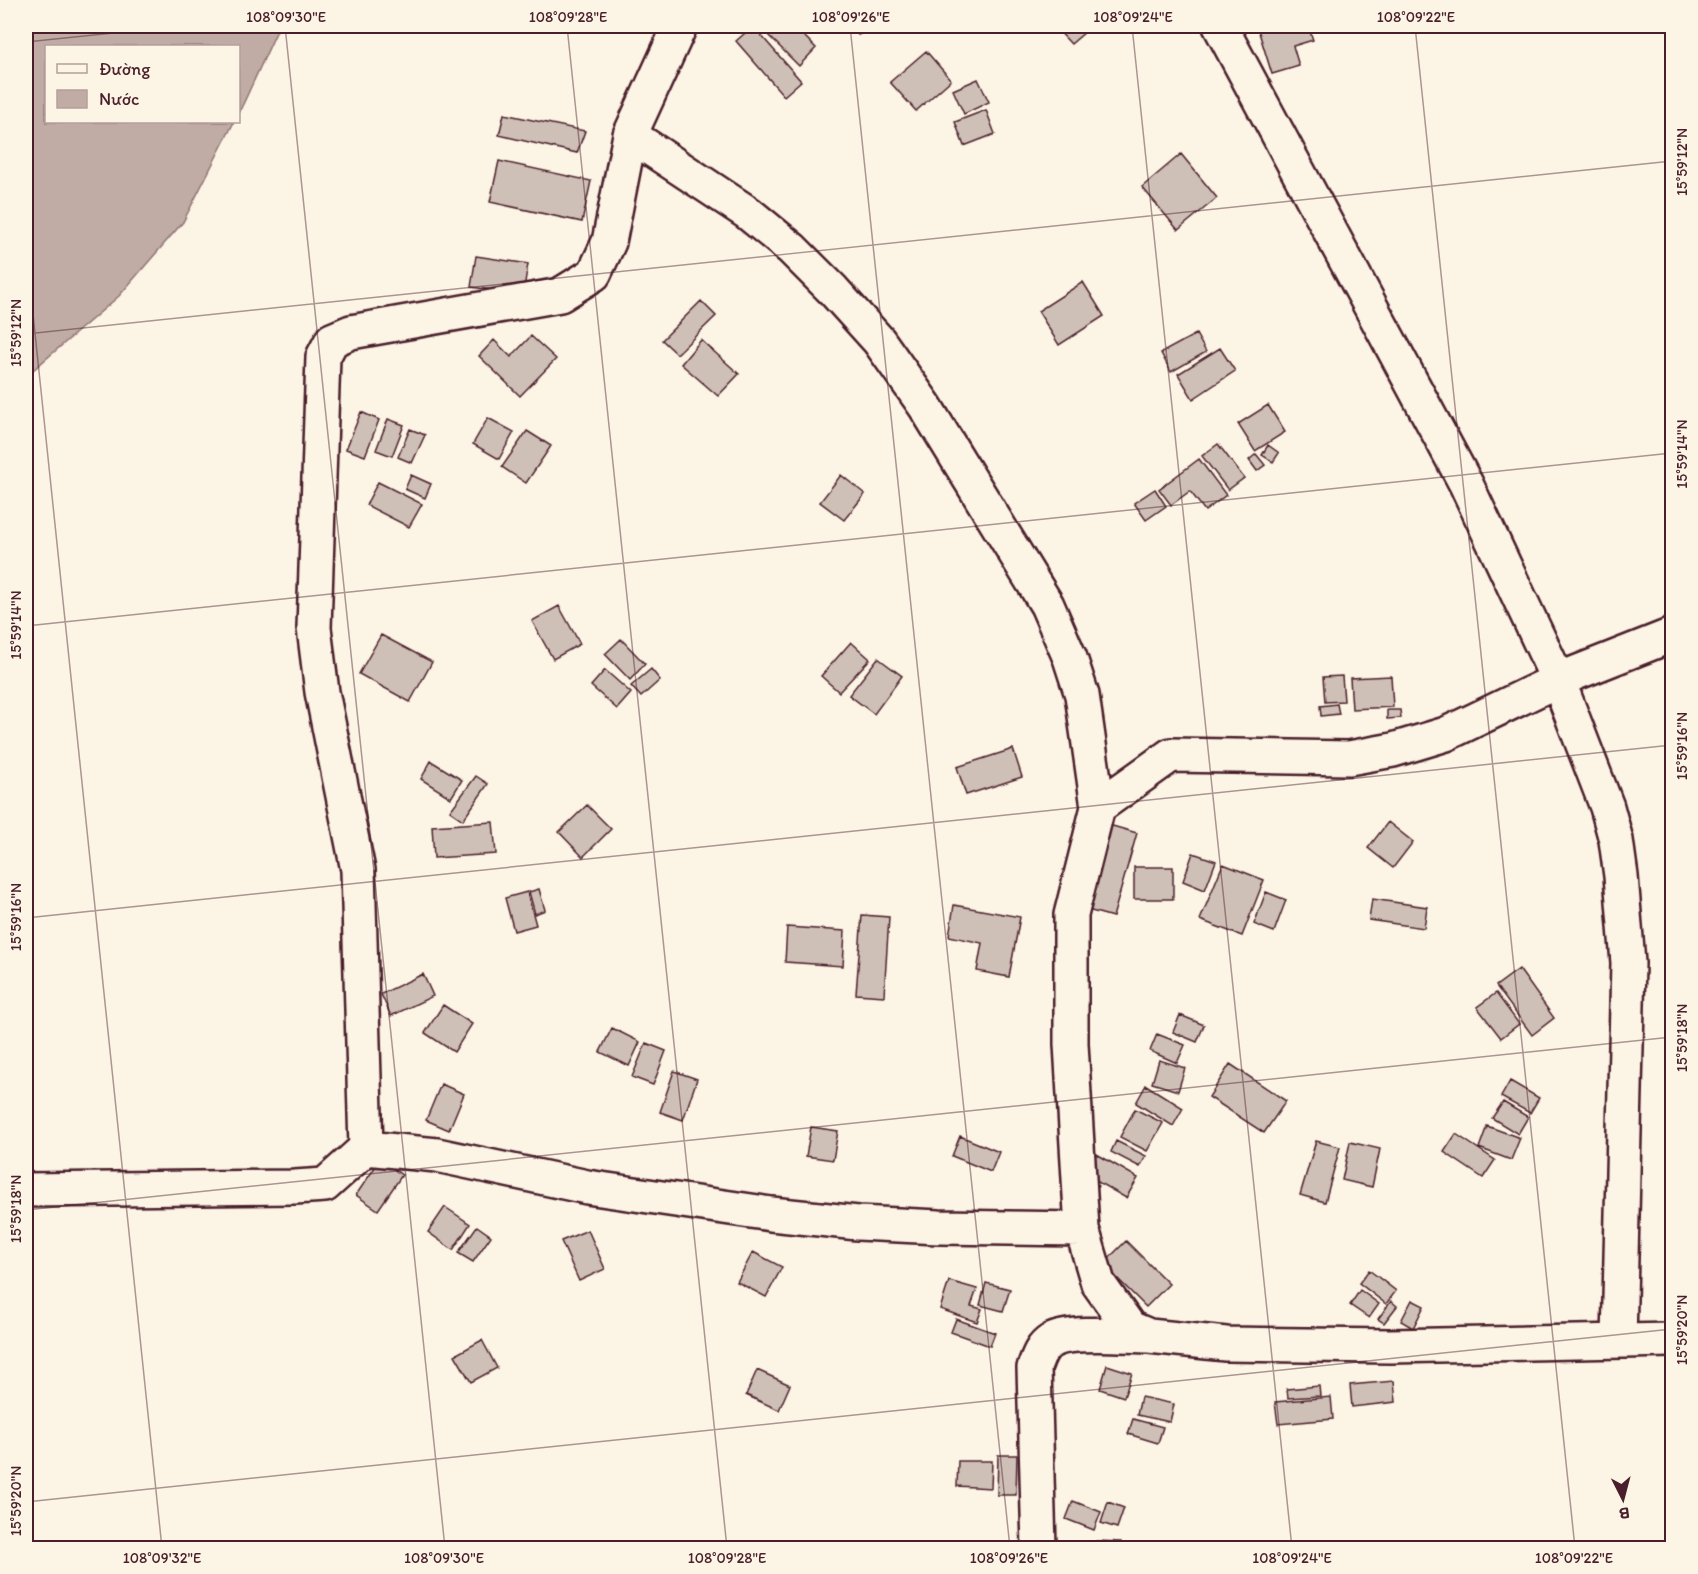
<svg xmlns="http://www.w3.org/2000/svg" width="1698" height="1574" viewBox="0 0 1698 1574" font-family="Itim,sans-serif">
  <rect width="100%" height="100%" fill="#fcf5e5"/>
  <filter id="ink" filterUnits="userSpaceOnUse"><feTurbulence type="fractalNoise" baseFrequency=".0167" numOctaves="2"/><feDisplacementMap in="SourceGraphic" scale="12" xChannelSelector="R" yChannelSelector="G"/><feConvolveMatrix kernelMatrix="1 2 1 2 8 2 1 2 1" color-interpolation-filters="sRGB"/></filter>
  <g filter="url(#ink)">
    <path fill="#c0aca5" stroke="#917474" stroke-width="1.5" d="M26,26H279L239,113L238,46H46V122H234L183,222L119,296L26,376Z"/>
    <path fill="#cfc0b7" stroke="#4a1f2b" stroke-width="1.5" d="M753,26L801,81L784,96L736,41Z
      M763,26H794L816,48L799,66L761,28Z
      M853,26H877L858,35Z
      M1054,26H1092L1071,44Z
      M1257,26H1308L1313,40L1293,46L1299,66L1272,74Z
      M926,51L951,80L916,111L890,82Z
      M978,79L989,102L964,114L953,90Z
      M986,110L995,134L964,146L955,122Z
      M504,114L585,131L577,153L499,135Z
      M1181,154L1217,198L1178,230L1142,187Z
      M499,161L591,181L582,222L490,202Z
      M476,256L528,264L523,294L471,287Z
      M1083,282L1104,316L1059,345L1038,311Z
      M701,301L716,316L677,354L662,340Z
      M1196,334L1206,352L1171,372L1161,353Z
      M531,336L556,359L520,396L479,356L494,340L511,357Z
      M701,340L739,374L718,396L681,364Z
      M1220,348L1235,371L1193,399L1178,374Z
      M1268,405L1285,432L1255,451L1238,424Z
      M361,412L379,420L365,456L346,449Z
      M488,418L514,432L499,459L473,444Z
      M388,419L404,425L392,456L376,450Z
      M410,429L425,435L412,463L398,457Z
      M527,431L551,446L526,483L502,467Z
      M1218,444L1244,478L1228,490L1202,456Z
      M1268,445L1279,453L1273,462L1262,455Z
      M1256,454L1265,465L1257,471L1249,460Z
      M1199,459L1226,495L1205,511L1190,491L1171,505L1159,489Z
      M411,475L431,484L425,498L405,489Z
      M841,475L865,494L844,520L820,502Z
      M378,482L422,504L409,527L366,505Z
      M1155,489L1166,506L1146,520L1134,503Z
      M559,606L580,644L553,659L532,621Z
      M381,635L432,662L410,702L359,674Z
      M621,639L645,664L630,680L605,654Z
      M851,642L870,659L839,692L821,676Z
      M878,658L902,676L874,714L849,695Z
      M651,669L660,680L641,697L631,686Z
      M605,670L631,693L617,709L591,686Z
      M1342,676L1344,701L1325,702L1323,677Z
      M1391,676L1393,707L1352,709L1350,678Z
      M1337,704L1339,714L1321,716L1320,706Z
      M1387,710H1400L1401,718L1387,719Z
      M1013,749L1022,777L966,795L957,767Z
      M431,761L462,780L451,798L421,779Z
      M476,776L488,784L463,820L450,811Z
      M587,805L611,829L583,857L559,832Z
      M493,822L496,854L434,858L432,826Z
      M1388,822L1413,842L1393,868L1368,848Z
      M1109,825L1137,833L1113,917L1084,909Z
      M1193,853L1216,861L1205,890L1183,881Z
      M1223,864L1264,880L1242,936L1200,920Z
      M1134,867H1173V899H1134Z
      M539,889L545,910L535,914L529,892Z
      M527,892L536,925L514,931L505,898Z
      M1266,892L1286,900L1274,932L1254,924Z
      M1372,899L1427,907L1424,928L1369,920Z
      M954,905L1020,917L1009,977L977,971L982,943L949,936Z
      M862,915L889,917L884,996L856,994Z
      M787,927L845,931L843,966L785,962Z
      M1519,969L1554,1018L1532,1035L1496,986Z
      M423,974L433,996L391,1016L381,994Z
      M1496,993L1519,1024L1501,1038L1477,1007Z
      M443,1005L472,1024L454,1052L425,1033Z
      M1180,1015L1204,1025L1197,1042L1173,1032Z
      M612,1028L640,1042L629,1066L600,1052Z
      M1157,1034L1185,1045L1177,1063L1150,1051Z
      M646,1043L666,1051L653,1085L632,1077Z
      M1159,1060L1185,1068L1178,1091L1152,1083Z
      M1230,1064L1286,1101L1264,1133L1209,1097Z
      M674,1071L697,1079L683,1120L660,1112Z
      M1510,1081L1539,1098L1530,1113L1501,1097Z
      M441,1084L464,1094L449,1130L426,1120Z
      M1146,1085L1183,1108L1173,1126L1136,1103Z
      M1503,1102L1528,1117L1518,1134L1492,1118Z
      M1135,1109L1163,1123L1147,1151L1120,1137Z
      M1487,1126L1520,1138L1511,1160L1479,1148Z
      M811,1127L838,1131L833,1160L806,1156Z
      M1456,1134L1495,1160L1483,1178L1444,1152Z
      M960,1136L999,1152L991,1172L952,1156Z
      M1116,1141L1146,1156L1140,1167L1111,1152Z
      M1316,1141L1340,1147L1325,1202L1300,1195Z
      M1350,1142L1380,1149L1372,1187L1342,1180Z
      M1095,1153L1138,1178L1126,1198L1082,1173Z
      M380,1160L402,1175L378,1210L356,1195Z
      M445,1207L470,1224L453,1250L428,1232Z
      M477,1226L491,1236L473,1262L458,1253Z
      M588,1230L605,1269L579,1281L561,1241Z
      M1126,1241L1169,1284L1146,1307L1103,1264Z
      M753,1252L782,1267L766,1297L737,1282Z
      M1369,1270L1396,1291L1386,1304L1359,1283Z
      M949,1281L977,1289L971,1306L982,1309L977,1322L940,1309Z
      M986,1283L1010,1289L1003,1311L980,1305Z
      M1360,1290L1379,1304L1369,1318L1350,1305Z
      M1412,1300L1424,1306L1413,1328L1401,1321Z
      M1391,1301L1397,1306L1384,1323L1378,1319Z
      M956,1319L995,1333L990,1346L951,1332Z
      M482,1340L497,1368L471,1382L455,1355Z
      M1107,1365L1132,1373L1124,1397L1100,1389Z
      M757,1370L790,1385L779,1410L746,1395Z
      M1394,1381L1396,1402L1352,1407L1350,1385Z
      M1319,1386L1320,1396L1288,1398L1287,1389Z
      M1141,1397L1174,1404L1170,1422L1137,1415Z
      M1331,1397L1333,1419L1278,1424L1275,1402Z
      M1133,1419L1163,1427L1158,1443L1128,1434Z
      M998,1455H1017L1016,1495H997Z
      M958,1461H992L991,1488L957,1486Z
      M1073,1501L1101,1512L1094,1530L1066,1519Z
      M1108,1502L1124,1508L1117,1528L1101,1523Z
      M1096,1541L1121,1542L1120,1548H1096Z"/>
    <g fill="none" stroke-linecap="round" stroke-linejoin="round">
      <g stroke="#4a1f2b" stroke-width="38">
        <path id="minor" d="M1220,26L1466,484L1558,680L1607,807L1616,840L1621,876L1628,963L1619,1341
          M630,135L748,213L792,249L833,290L879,341L925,406L1047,605L1070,658L1082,695L1098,807
          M1672,635L1558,680L1446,734L1393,750L1349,758L1171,755L1098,807L1071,915V1044L1082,1229L1098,1283L1130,1328L1149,1336L1226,1344L1391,1346L1672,1340
          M366,1148L437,1155L587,1187L771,1214L858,1223L939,1227L1082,1229
          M26,1190L295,1187L325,1185L366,1148L358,870L322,692L314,628L323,357L332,340L351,332L560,295L594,274L609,242L630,135L680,26
          M1039,1548L1034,1368C1038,1357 1041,1347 1051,1341C1071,1330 1125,1336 1149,1336"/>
      </g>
      <use href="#minor" stroke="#fcf5e5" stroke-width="33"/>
    </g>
  </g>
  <path fill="none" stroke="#4a1f2b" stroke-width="1.5" stroke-opacity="0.45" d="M285,26L445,1548M567,26L727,1548M850,26L1010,1548M1132,26L1292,1548M1415,26L1575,1548M26,42L181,26M26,247L162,1548M26,334L1672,161M26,626L1672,453M26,918L1672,745M26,1210L1672,1037M26,1502L1672,1329"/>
  <rect width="1698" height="1574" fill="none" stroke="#fcf5e5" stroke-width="66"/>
  <rect x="45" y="45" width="195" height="78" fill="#fcf5e5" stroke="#b59f9b" stroke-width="1.5"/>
  <rect x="57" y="64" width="30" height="9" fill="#fcf5e5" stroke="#b59f9b" stroke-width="1.5"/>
  <text x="99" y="75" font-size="18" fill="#4a1f2b">Đường</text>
  <rect x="57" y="90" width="30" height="18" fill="#c0aca5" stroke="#b59f9b" stroke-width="1.5"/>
  <text x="99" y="105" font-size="18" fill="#4a1f2b">Nước</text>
  <g transform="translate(1623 1499) rotate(174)" stroke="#fcf5e5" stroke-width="4.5" paint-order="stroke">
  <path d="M0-4.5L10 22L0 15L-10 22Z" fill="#4a1f2b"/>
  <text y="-9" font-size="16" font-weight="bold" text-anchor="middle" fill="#4a1f2b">B</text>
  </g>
  <rect x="33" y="33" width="1632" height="1508" fill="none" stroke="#4a1f2b" stroke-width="2"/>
  <g font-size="15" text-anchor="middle" fill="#4a1f2b">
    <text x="286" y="22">108°09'30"E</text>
    <text x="568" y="22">108°09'28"E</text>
    <text x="851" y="22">108°09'26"E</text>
    <text x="1133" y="22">108°09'24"E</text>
    <text x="1416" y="22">108°09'22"E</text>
    <text transform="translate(1682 162) rotate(-90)" y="5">15°59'12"N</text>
    <text transform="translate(16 333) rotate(-90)" y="5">15°59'12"N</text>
    <text transform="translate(1682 454) rotate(-90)" y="5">15°59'14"N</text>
    <text transform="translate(16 625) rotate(-90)" y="5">15°59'14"N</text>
    <text transform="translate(1682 746) rotate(-90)" y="5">15°59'16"N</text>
    <text transform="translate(16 917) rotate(-90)" y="5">15°59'16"N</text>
    <text transform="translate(1682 1038) rotate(-90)" y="5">15°59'18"N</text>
    <text transform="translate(16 1209) rotate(-90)" y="5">15°59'18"N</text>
    <text transform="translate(1682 1330) rotate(-90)" y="5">15°59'20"N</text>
    <text transform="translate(16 1501) rotate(-90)" y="5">15°59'20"N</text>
    <text x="162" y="1563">108°09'32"E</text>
    <text x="444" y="1563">108°09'30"E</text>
    <text x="727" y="1563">108°09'28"E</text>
    <text x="1009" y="1563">108°09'26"E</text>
    <text x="1292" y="1563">108°09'24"E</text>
    <text x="1574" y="1563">108°09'22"E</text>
  </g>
</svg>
